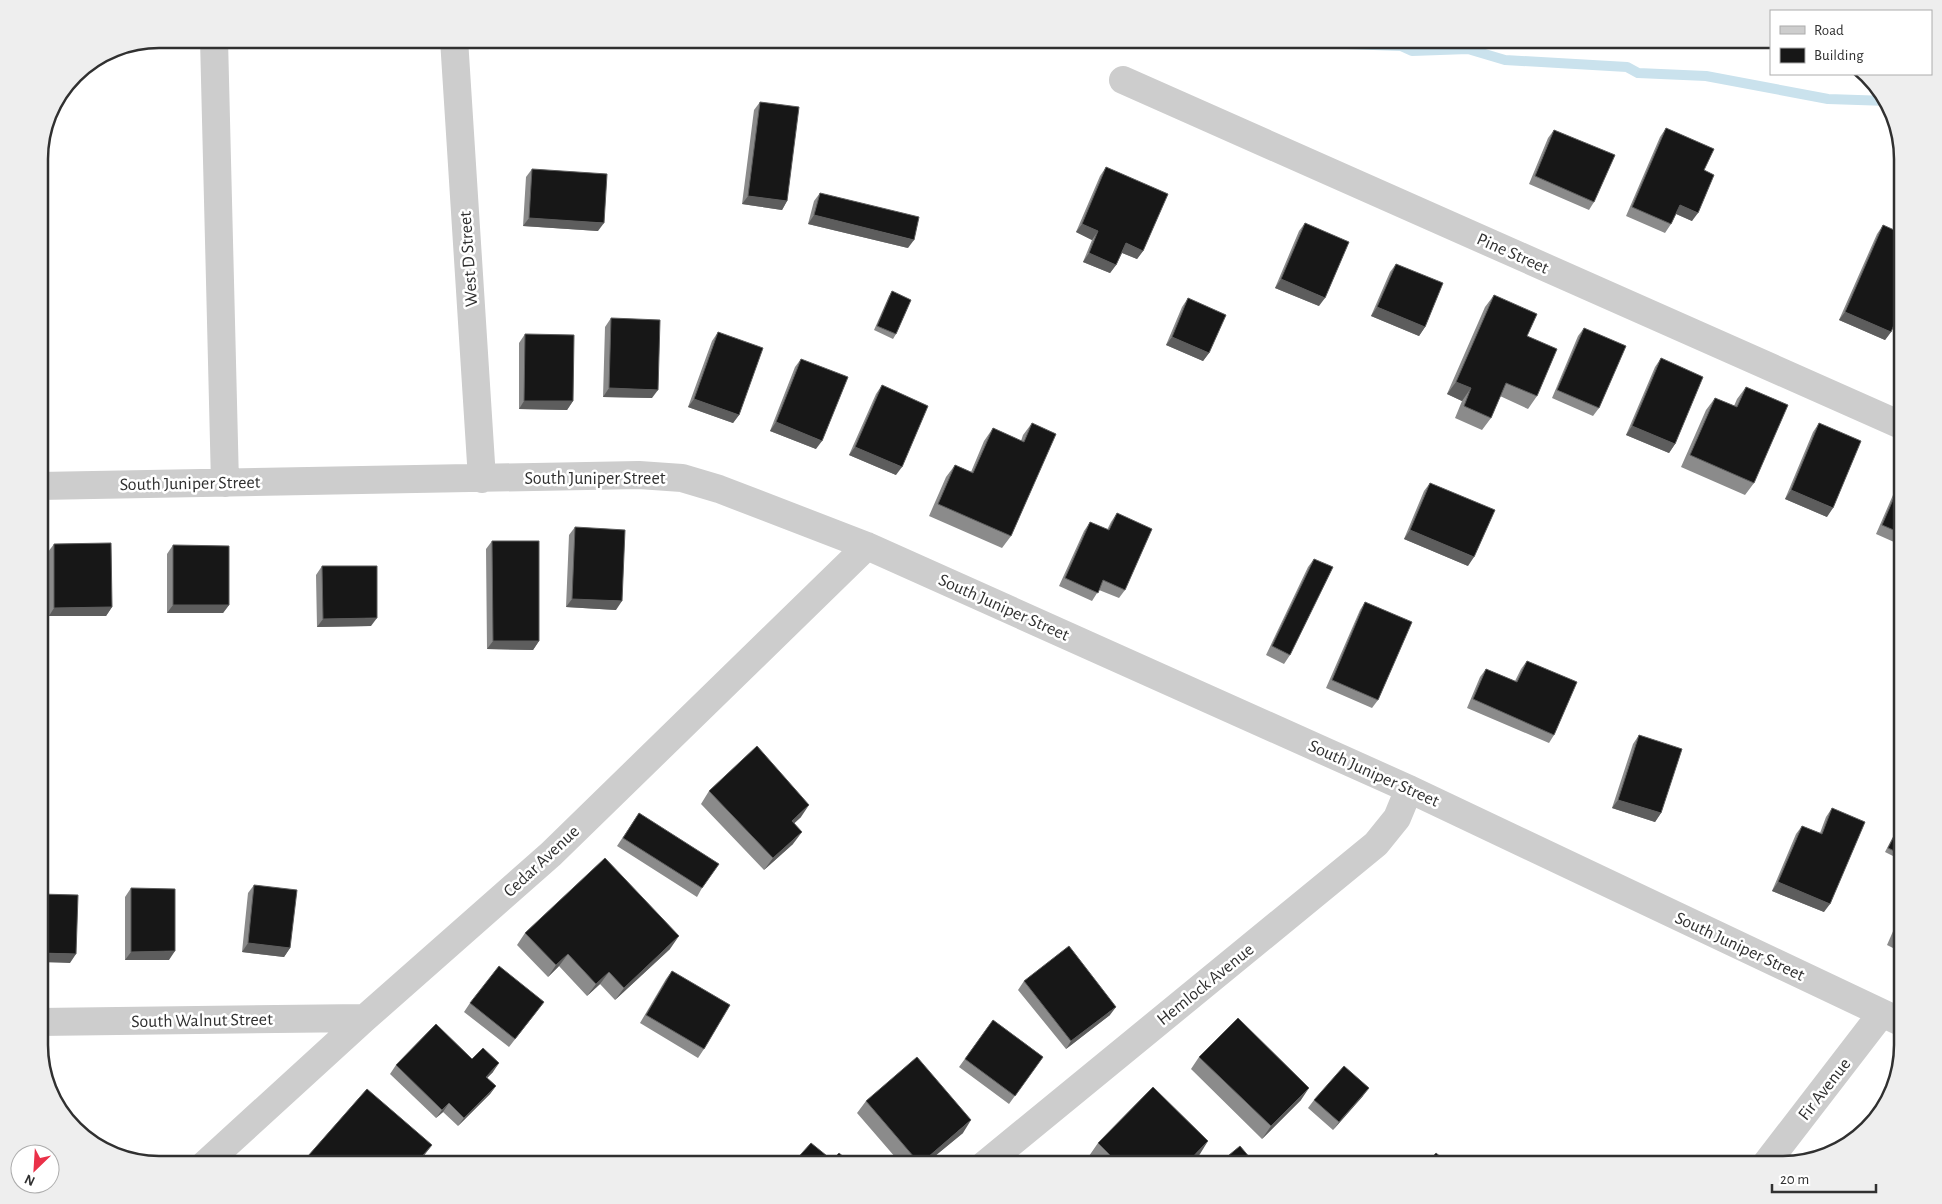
<svg xmlns="http://www.w3.org/2000/svg" width="1942" height="1204" viewBox="0 0 1942 1204" font-family="'Alegreya Sans',sans-serif">
  <rect width="100%" height="100%" fill="#fff"/>
  <g fill="none" stroke-linecap="round" stroke-linejoin="round">
    <path stroke="#cae2ed" stroke-width="10" d="M1303,39L1346,44L1401,46L1412,51L1468,49L1505,60L1627,67L1638,73L1706,76L1828,99L1888,101"/>
    <path stroke="#cdcdcd" stroke-width="28" d="M214,39L225,483
      M454,39L482,479
      M1123,80L1903,426
      M39,486L639,475L682,478L719,489L867,546L1409,789L1903,1023
      M39,1022L365,1018
      M204,1165L365,1018L551,854L867,546
      M984,1165L1376,844L1397,818L1409,789
      M1765,1165L1882,1013"/>
  </g>
  <path fill="#8b8b8b" d="M760,102L787,201L782,210L742,204L754,110Z
    M1666,128L1704,170L1692,221L1676,214L1671,224L1665,233L1626,216L1660,137Z
    M1554,130L1594,202L1589,210L1529,184L1548,138Z
    M1106,167L1143,251L1137,259L1122,253L1116,265L1110,273L1083,262L1092,240L1076,232L1100,176Z
    M532,169L598,231L523,226L526,177Z
    M820,193L908,248L808,224L814,201Z
    M1305,223L1319,306L1275,288L1299,231Z
    M1883,225L1898,260L1891,332L1885,340L1839,320L1877,234Z
    M1396,264L1425,327L1419,336L1371,316L1390,272Z
    M892,291L896,334L893,339L874,330L889,296Z
    M1494,295L1537,396L1528,409L1500,396L1491,418L1482,430L1455,418L1462,401L1447,394L1485,307Z
    M1188,298L1209,353L1203,361L1166,345L1182,307Z
    M611,318L652,398L603,397L605,327Z
    M1584,328L1599,408L1593,416L1552,398L1578,336Z
    M718,332L739,415L733,423L688,407L712,341Z
    M525,334L573,401L567,410L519,409V343Z
    M1661,358L1675,444L1669,453L1626,435L1655,367Z
    M801,359L816,449L770,431L795,367Z
    M882,385L896,475L849,455L876,394Z
    M1746,387L1754,483L1745,495L1681,467L1706,410L1715,398L1734,406L1737,399Z
    M1032,423L1011,536L1002,548L929,516L946,477L955,465L971,472L984,441L993,428L1021,441L1023,435Z
    M1819,423L1827,517L1785,499L1813,432Z
    M1903,472V546L1876,534Z
    M1430,483L1468,566L1404,539L1424,491Z
    M1117,513L1125,590L1119,598L1099,590L1092,601L1059,586L1084,531L1090,522L1107,530L1111,522Z
    M575,527L616,610L566,607L569,535Z
    M492,541L539,641L533,650L487,649L486,549Z
    M54,544L112,607L106,616H49L48,552Z
    M173,545L229,605L223,613H167V554Z
    M1314,559L1290,655L1284,664L1266,655L1308,567Z
    M322,566L371,626L317,627L316,575Z
    M1365,602L1378,700L1372,708L1326,688L1360,610Z
    M1527,661L1554,735L1549,743L1467,708L1480,677L1486,669L1515,681L1521,669Z
    M1903,703V721L1897,718Z
    M1639,735L1661,813L1655,822L1612,808L1633,744Z
    M709,791L801,817L794,823L793,844L764,870L701,804Z
    M1832,808L1824,912L1772,891L1796,834L1802,826L1820,833L1826,817Z
    M639,813L702,888L697,897L617,846Z
    M1902,821L1903,822V861L1885,852L1899,825Z
    M254,885L290,948L284,957L242,952L248,893Z
    M131,888L169,960H125V897Z
    M1903,910V953L1887,945L1901,913Z
    M525,933L670,949L615,1000L600,984L587,996L559,966L548,977L517,945Z
    M672,971L704,1049L698,1058L640,1023L666,979Z
    M1024,981L1110,1015L1066,1049L1018,990Z
    M470,1003L538,1010L509,1047L464,1012Z
    M993,1020L1043,1057L1009,1104L959,1067Z
    M1199,1057L1301,1100L1262,1139L1191,1069Z
    M472,1059L493,1072L487,1078L496,1086L490,1094L458,1126L443,1112L436,1118L390,1074L396,1065Z
    M367,1089L423,1157L417,1164L418,1165H300Z
    M1363,1096L1333,1130L1308,1108L1314,1100Z
    M866,1101L963,1133L924,1165H902L857,1113Z
    M1098,1143L1200,1154L1188,1165H1099L1089,1156Z"/>
  <path fill="#5d5d5d" d="M748,196L787,201L782,210L742,204Z
    M1680,205L1698,213L1692,221L1674,213Z
    M814,215L914,240L908,248L808,224Z
    M529,218L604,223L598,231L523,226Z
    M1082,224L1098,231L1092,240L1076,232Z
    M1126,243L1143,251L1137,259L1120,252Z
    M1089,253L1116,265L1110,273L1083,262Z
    M1281,279L1325,298L1319,306L1275,288Z
    M1377,307L1425,327L1419,336L1371,316Z
    M1845,312L1891,332L1885,340L1839,320Z
    M1172,337L1209,353L1203,361L1166,345Z
    M1456,382L1471,388L1462,401L1447,394Z
    M609,388L658,390L652,398L603,397Z
    M694,399L739,415L733,423L688,407Z
    M524,401H573L567,410L519,409Z
    M776,422L822,441L816,449L770,431Z
    M1632,426L1675,444L1669,453L1626,435Z
    M855,447L902,467L896,475L849,455Z
    M1791,490L1833,508L1827,517L1785,499Z
    M1410,530L1474,557L1468,566L1404,539Z
    M572,599L622,601L616,610L566,607Z
    M173,605H229L223,613H167Z
    M112,607L106,616H49L54,608Z
    M377,618L371,626L317,627L323,619Z
    M493,641H539L533,650L487,649Z
    M1618,800L1661,813L1655,822L1612,808Z
    M809,805L801,817L784,833L792,821Z
    M802,832L793,844L764,870L773,858Z
    M1778,882L1830,904L1824,912L1772,891Z
    M679,936L670,949L615,1000L624,988Z
    M248,943L290,948L284,957L242,952Z
    M175,951L169,960H125L131,952Z
    M39,953L76,954L70,963L39,962Z
    M568,954L559,966L548,977L556,965Z
    M609,972L600,984L587,996L596,984Z
    M1116,1007L1110,1015L1066,1049L1071,1041Z
    M499,1063L493,1072L480,1085L486,1077Z
    M496,1086L490,1094L458,1126L464,1118Z
    M1309,1088L1301,1100L1262,1139L1271,1126Z
    M1369,1088L1363,1096L1333,1130L1339,1122Z
    M449,1103L443,1112L436,1118L442,1110Z
    M971,1120L963,1133L924,1165H919Z
    M1208,1141L1200,1154L1188,1165H1185Z
    M432,1145L423,1157L416,1165H414Z"/>
  <path fill="#171717" stroke="#5d5d5d" d="M760,102L799,107L787,201L748,196Z
    M1666,128L1714,149L1704,170L1714,175L1698,213L1680,205L1671,224L1632,207Z
    M1554,130L1615,155L1594,202L1535,176Z
    M1106,167L1168,194L1143,251L1126,243L1116,265L1089,253L1098,231L1082,224Z
    M532,169L607,174L604,223L529,218Z
    M820,193L919,217L914,240L814,215Z
    M1305,223L1349,242L1325,298L1281,279Z
    M1883,225L1903,234V248L1898,260L1903,262V304L1891,332L1845,312Z
    M1396,264L1443,283L1425,327L1377,307Z
    M892,291L911,300L896,334L877,326Z
    M1494,295L1537,314L1527,336L1557,349L1537,396L1506,383L1491,418L1464,406L1471,388L1456,382Z
    M1188,298L1226,315L1209,353L1172,337Z
    M611,318L660,320L658,390L609,388Z
    M1584,328L1626,346L1599,408L1557,390Z
    M718,332L763,348L739,415L694,399Z
    M525,334L574,335L573,401H524Z
    M1661,358L1703,377L1675,444L1632,426Z
    M801,359L848,377L822,441L776,422Z
    M882,385L928,406L902,467L855,447Z
    M1746,387L1788,405L1754,483L1690,455L1715,398L1737,407Z
    M1032,423L1056,434L1011,536L938,504L955,465L973,473L993,428L1024,442Z
    M1819,423L1861,441L1833,508L1791,490Z
    M1903,477V534L1882,525Z
    M1430,483L1495,510L1474,557L1410,530Z
    M1117,513L1152,529L1125,590L1103,580L1098,593L1065,578L1090,522L1109,530Z
    M575,527L625,530L622,601L572,599Z
    M492,541H539V641H493Z
    M111,543L112,607L54,608V544Z
    M173,545L229,546V605H173Z
    M1314,559L1333,567L1290,655L1272,646Z
    M322,566H377V618L323,619Z
    M1365,602L1412,622L1378,700L1332,680Z
    M1527,661L1577,682L1554,735L1473,699L1486,669L1517,682Z
    M1639,735L1682,749L1661,813L1618,800Z
    M757,746L809,805L792,821L802,832L773,858L709,791Z
    M1832,808L1865,822L1830,904L1778,882L1802,826L1822,834Z
    M639,813L719,864L702,888L623,838Z
    M1902,821L1903,822V855L1888,848Z
    M605,858L679,936L624,988L609,972L596,984L568,954L556,965L525,933Z
    M254,885L297,890L290,948L248,943Z
    M131,888L175,889V951L131,952Z
    M39,894L78,895L76,954L39,953Z
    M1903,915V936L1895,933Z
    M1069,946L1116,1007L1071,1041L1024,981Z
    M499,966L544,1002L515,1039L470,1003Z
    M672,971L730,1005L704,1049L646,1015Z
    M1238,1018L1309,1088L1271,1126L1199,1057Z
    M993,1020L1043,1057L1015,1096L965,1059Z
    M436,1024L472,1059L483,1048L499,1063L486,1077L496,1086L464,1118L449,1103L442,1110L396,1065Z
    M917,1057L971,1120L920,1164L866,1101Z
    M1344,1066L1369,1088L1339,1122L1314,1100Z
    M1153,1087L1208,1141L1185,1165H1120L1098,1143Z
    M367,1089L432,1145L416,1163L418,1165H350L344,1159L338,1165H303L301,1164Z
    M811,1143L832,1160L839,1153L853,1165H796L793,1163Z
    M1240,1146L1256,1165H1217Z
    M1436,1153L1450,1165H1425Z"/>
  <g text-anchor="middle" stroke-width="5" stroke-linejoin="round" paint-order="stroke">
    <g font-size="18" fill="#303030" stroke="#fff">
      <text transform="translate(1513 253) rotate(24)" y="6">Pine Street</text>
      <text transform="translate(468 259) rotate(-94)" y="6">West D Street</text>
      <text x="595" y="484">South Juniper Street</text>
      <text transform="translate(190 483) rotate(-1)" y="6">South Juniper Street</text>
      <text transform="translate(1004 607) rotate(24)" y="6">South Juniper Street</text>
      <text transform="translate(1374 773) rotate(24)" y="6">South Juniper Street</text>
      <text transform="translate(541 861) rotate(-43)" y="6">Cedar Avenue</text>
      <text transform="translate(1740 946) rotate(25)" y="6">South Juniper Street</text>
      <text transform="translate(1205 984) rotate(-39)" y="6">Hemlock Avenue</text>
      <text transform="translate(202 1020) rotate(-1)" y="6">South Walnut Street</text>
      <text transform="translate(1824 1089) rotate(-52)" y="6">Fir Avenue</text>
    </g>
  </g>
  <path d="M0 0H1942V1204H0ZM159 48H1783A111 111 0 0 1 1894 159V1045A111 111 0 0 1 1783 1156H159A111 111 0 0 1 48 1045V159A111 111 0 0 1 159 48Z" fill="#eee" fill-rule="evenodd"/>
  <path fill="none" stroke="#303030" stroke-width="2.5" d="M159 48H1783A111 111 0 0 1 1894 159V1045A111 111 0 0 1 1783 1156H159A111 111 0 0 1 48 1045V159A111 111 0 0 1 159 48Z"/>
  <rect x="1770" y="10" width="162" height="65" fill="#ffffff" stroke="#acacac"/>
  <rect x="1780" y="26" width="25" height="8" fill="#cdcdcd" stroke="#acacac"/>
  <text x="1814" y="35" font-size="15" fill="#303030">Road</text>
  <rect x="1780" y="48" width="25" height="15" fill="#171717" stroke="#acacac"/>
  <text x="1814" y="60" font-size="15" fill="#303030">Building</text>
  <g transform="translate(35 1169) rotate(205)"><circle r="24" fill="#ffffff" stroke="#acacac"/>
  <path d="M0-4L9 19L0 12L-9 19Z" fill="#ea3048"/>
  <text y="-8" font-size="14" font-weight="bold" text-anchor="middle" fill="#303030">N</text>
  </g>
  <path d="M1772 1184v8h104v-8" fill="none" stroke="#303030" stroke-width="2.5"/>
  <text x="1780" y="1184" font-size="15" fill="#303030" stroke="#ffffff" stroke-width="4" paint-order="stroke">20 m</text>
</svg>
